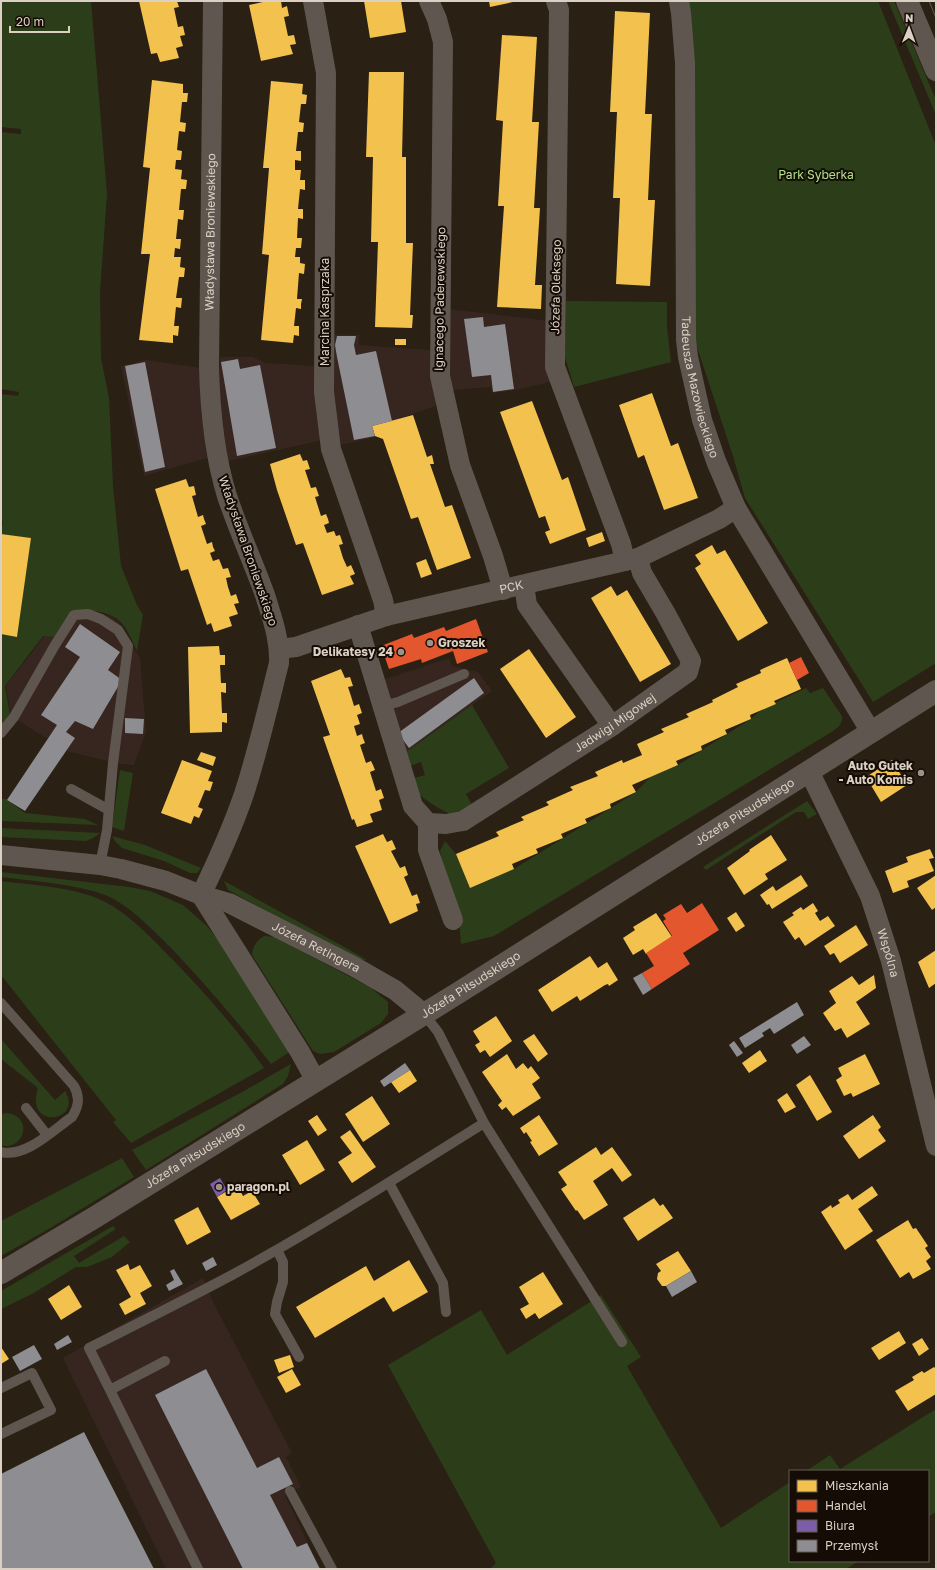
<svg xmlns="http://www.w3.org/2000/svg" width="937" height="1570" viewBox="0 0 937 1570" font-family="'Golos Text',sans-serif">
  <rect width="100%" height="100%" fill="#2a2014"/>
  <path fill="#37261f" d="M448,309L551,321L550,382L515,390L493,393L491,387L452,390L447,355Z
    M332,334L359,335V345L430,350L436,406L391,421L373,426L375,437L341,445L332,391Z
    M220,357H253L266,363L315,366L323,440L224,462L219,404Z
    M146,360L201,368V412L207,458L144,476L121,366Z
    M73,611H91L112,617L122,626L134,649L140,658L146,732L134,765L120,764L67,751L11,716L6,686L45,635L55,638Z
    M449,658L452,666L478,672L492,691L402,755L383,680Z
    M203,1278L215,1306L292,1453L286,1457L301,1487L285,1495L320,1569H166L63,1358Z"/>
  <path fill="#2c3e19" d="M1,1H91L107,194L100,292L101,358L109,398L113,486L121,566L137,605L143,615L137,651C133,643 129,633 124,626C113,610 89,610 72,610L54,637L43,636L5,686L10,715L1,726V634L17,636L31,538L1,534L3,521H1V394L18,396L19,392L1,389V132L21,134V129L1,127Z
    M687,1H878L936,146V663L873,702L745,498L733,456L695,341Z
    M888,1H894L936,100V115Z
    M566,301L667,302V327L671,362L574,387L565,357Z
    M806,688L810,693L823,688L842,716C843,725 837,728 830,733L494,936L461,944L458,909L443,868L440,851L445,841L456,854L514,869L611,808L636,792L651,776L678,765L751,719L762,709Z
    M472,705L509,768L466,794L473,807L453,815C440,810 427,801 416,792L414,778L425,775L421,762L410,766L402,755Z
    M120,770L133,773L124,831L112,827Z
    M1,799H6L25,813L85,819L98,825L1,821Z
    M807,801L817,814L808,819L804,812H796L706,870L703,867Z
    M1,828L100,833L93,838L86,841L1,837Z
    M112,836L145,845L201,868L197,873H190L164,861L122,848L115,841Z
    M1,872L129,887L150,891L183,905L207,926L225,949L291,1051L271,1064C240,1025 208,987 174,951C155,932 137,913 114,899C88,885 32,881 1,877Z
    M1,881C30,885 61,886 88,895C122,905 148,935 172,959C205,993 237,1029 264,1068L131,1143L113,1122L116,1120L1,975Z
    M224,881L348,949L367,960L357,959L347,955L228,890Z
    M264,936L275,937L371,988L388,1002V1014L381,1023L334,1052L320,1054L313,1051L252,955C253,946 256,941 264,936Z
    M1,1039L55,1100L65,1091C84,1122 24,1131 38,1088L1,1059Z
    M291,1064L288,1076L283,1084L146,1170L132,1150L244,1091Z
    M7,1113C35,1117 23,1152 1,1145V1114Z
    M122,1158L134,1177L47,1230L1,1256V1221Z
    M113,1226L116,1229L74,1256L79,1263L124,1236L130,1242L112,1257L87,1267H76L32,1294L1,1309V1291Z
    M601,1295L641,1357L627,1366L721,1528L790,1482V1561H859L846,1569H490L496,1563L388,1365L481,1310L507,1355Z
    M936,1409V1512L928,1517V1471H806L830,1455L840,1469Z"/>
  <path fill="#f2c14e" d="M139,1H177L179,7L174,8L178,27L183,26L185,35L180,36L183,46L176,48L179,58L160,62L157,53L151,54Z
    M267,1H281L282,8L287,6L289,16L284,17L288,36L294,35L296,44L290,45L293,54L261,61L249,5Z
    M364,1H401L406,32L370,38Z
    M489,1H513V2L490,7Z
    M615,11L650,13L645,114H652L648,200H655L650,286L616,284L620,198H613L617,112H610Z
    M502,35L537,37L532,122H539L534,208H540L535,285H542L541,309L497,307L504,206H498L503,121L496,120Z
    M369,72H404L402,157H406V243H413L410,315H413L412,328L375,327L378,242H371L373,157H366Z
    M152,80L183,84V93H188L187,102H182L180,122L186,123L185,132L179,131L177,150L182,151L181,160H176L175,169L182,170L181,179L187,180L186,189H181L179,210H184L183,220L178,219L176,239H181L180,249L175,248L174,257H181L180,267L185,268L184,277H179L176,298H182L181,308L176,307L174,326H179L178,336L173,335V343L139,340L150,254H141L150,168L143,167Z
    M271,81L303,84L302,94L307,95L306,104H301L299,122L304,123L303,132H298L296,151H301V161L295,160V170H301L300,180H305V190L300,189L298,209H303V219L298,218L297,238H302L301,248H296L295,257H300V263L305,264L304,274L299,273L297,299H302L301,304V309L296,308L294,326H299V336L294,335L293,343L261,340L269,255L262,254L269,168H263Z
    M395,339H406V345H395Z
    M652,393L671,446L678,443L698,498L664,510L644,455L638,458L619,405Z
    M532,401L562,480L568,477L586,530L550,544L545,532L550,530L545,516L539,518L500,412Z
    M413,415L427,457L432,455L434,464H430L445,507L452,505L471,558L437,570L418,517L411,519L383,439L375,436L372,426Z
    M300,454L303,461L307,460L310,469L305,470L311,488L316,487L319,496L315,497L321,516L326,514L328,519L329,523L324,525L327,533L334,531L336,536L340,535L343,544L339,545L343,558L347,567L351,565L355,574L350,576L354,584L322,595L303,543L296,545L277,490L270,464Z
    M186,479L189,487L194,486L196,495L192,496L198,517L203,515L204,519L206,524L201,526L207,544L212,542L213,547L215,551L210,553L213,561L219,559L223,569L228,568L231,577L226,578L228,587L231,596L236,594L239,603L234,604L238,614L229,617L232,626L214,632L211,623L207,625L188,569L181,571L155,489Z
    M602,532L605,541L589,547L586,538Z
    M1,534L31,538L17,637L1,634Z
    M712,545L717,554L725,550L768,623L738,641L695,568L701,564L695,555Z
    M426,559L432,574L421,578L416,563Z
    M611,586L617,596L627,590L671,664L640,682L591,598Z
    M219,646L220,655H225V665H220L221,683H226V693L221,692L222,713H227V723L222,722V732L190,733L188,647Z
    M529,649L576,717L546,738L500,669Z
    M787,658L801,689L774,701L776,704L750,715L751,719L725,730L727,734L701,746L702,750L676,761L678,765L632,785L636,792L610,804L611,808L585,819L587,823L561,834L563,838L536,849L538,853L512,864L514,869L470,888L456,854L499,836L496,832L524,820L521,817L549,805L546,802L573,790L570,787L598,776L595,772L622,760L623,763L642,755L637,744L664,732L661,729L689,717L686,714L713,702L712,700L738,687L736,684L761,673L760,670Z
    M341,669L345,678L350,677L353,686L348,687L351,696L354,706L359,704L362,713L357,715L360,724L354,726L357,736L362,734L363,738L365,743L360,745L366,763L371,761L373,765L375,770L370,772L376,791L381,789L384,798L379,800L382,810L370,814L373,822L357,827L354,819L352,820L323,737L330,735L311,681Z
    M201,752L216,757L213,766L197,760Z
    M182,760L212,771L208,781L213,782L210,791L205,790L198,807L203,809L199,818L194,816L191,824L161,813Z
    M892,760L907,785L881,802L866,777Z
    M383,834L387,842L392,840L396,849L391,851L400,868L405,866L408,875L404,877L412,896L417,894L420,903L416,904L418,911L390,924L355,846Z
    M771,835L787,860L765,874L768,879L744,895L727,868L750,851L749,850Z
    M930,849L934,858L929,859L934,871L907,881L909,887L893,893L885,871L908,862L906,857Z
    M801,875L808,886L772,909L769,904L767,905L760,895L773,886L776,891Z
    M936,875V907L932,910L917,888Z
    M813,903L818,911L815,913L820,921L828,916L835,926L805,946L799,937L795,940L783,922L794,915L792,913L801,907L803,910Z
    M736,912L745,926L736,932L727,918Z
    M656,913L672,937L646,954L643,949L633,955L623,938L635,930L633,927Z
    M856,925L868,945L840,963L834,953L830,955L824,946Z
    M936,950V983L929,988L918,962Z
    M590,956L598,968L607,962L618,980L609,986L608,984L605,985L580,1001L577,996L552,1012L538,990Z
    M874,975L876,988L856,1002L870,1024L847,1038L841,1028L835,1031L823,1013L836,1003L829,991L852,976L859,985Z
    M496,1016L512,1041L490,1057L485,1050L480,1053L475,1045L480,1042L473,1031Z
    M534,1034L548,1054L538,1062L523,1041Z
    M760,1050L767,1061L749,1073L742,1063Z
    M507,1054L516,1069L523,1063L528,1069L531,1066L540,1078L532,1084L541,1098L513,1116L506,1107L502,1110L498,1105L502,1101L482,1072Z
    M865,1054L880,1084L853,1097L851,1093L844,1096L836,1080L842,1076L838,1068Z
    M410,1070L417,1081L399,1093L391,1082Z
    M810,1075L832,1112L817,1121L796,1085Z
    M787,1093L796,1107L785,1113L777,1100Z
    M372,1096L390,1124L363,1142L345,1114Z
    M317,1115L327,1130L318,1136L308,1121Z
    M539,1115L558,1144L539,1156L530,1142L532,1141L526,1132L524,1134L520,1128Z
    M873,1115L881,1127L878,1130L886,1141L859,1159L843,1136Z
    M350,1130L376,1167L352,1183L338,1162L352,1153L340,1137Z
    M307,1140L325,1170L300,1185L282,1155Z
    M596,1147L601,1155L612,1147L632,1175L622,1182L612,1168L593,1181L608,1205L584,1220L577,1210L576,1211L561,1189L567,1185L558,1172Z
    M237,1185L243,1196L252,1191L260,1204L231,1220L217,1197Z
    M872,1186L878,1195L858,1209L873,1231L845,1250L821,1212L831,1205L832,1208L840,1203L838,1200L848,1194L852,1200Z
    M654,1198L660,1206L663,1204L673,1218L638,1241L623,1218Z
    M198,1207L211,1232L187,1245L174,1220Z
    M908,1220L913,1229L916,1228L928,1246L925,1248L931,1257L926,1261L931,1269L913,1279L909,1272L900,1278L876,1240Z
    M678,1251L691,1271L666,1286H662L657,1279L658,1273L661,1271L656,1264Z
    M409,1260L428,1292L393,1312L384,1297L315,1338L296,1307L366,1266L374,1281Z
    M128,1264L130,1270L140,1265L152,1286L140,1293L146,1304L125,1315L119,1304L131,1297L116,1270Z
    M543,1272L563,1304L539,1319L535,1313L526,1319L520,1309L529,1304L519,1287Z
    M69,1285L82,1307L61,1320L48,1299Z
    M899,1331L906,1343L879,1360L871,1348Z
    M922,1338L929,1349L919,1356L912,1344Z
    M1,1347L9,1359L1,1364Z
    M290,1355L294,1367L279,1373L274,1360Z
    M934,1367L936,1369V1394L908,1411L895,1391L914,1380L912,1377L922,1371L924,1373Z
    M292,1369L301,1385L286,1393L277,1377Z"/>
  <path fill="#e4572e" d="M476,619L488,652L457,664L453,651L422,663L421,659L389,669L381,646L412,634L414,638L444,627L446,631Z
    M801,657L809,673L797,680L789,663Z
    M702,903L719,930L683,953L690,964L652,989L642,973L654,966L646,953L672,936L663,921L666,919L663,915L681,904L687,913Z"/>
  <path fill="#7b5ea7" d="M220,1178L227,1190L217,1197L210,1184Z"/>
  <path fill="#8d8d92" d="M483,317L484,327L505,324L514,389L493,392L491,375L472,377L464,319Z
    M337,336H356L354,345L356,355L376,351L392,421L372,426L375,436L354,440L337,357L335,345Z
    M238,359L240,369L260,365L276,448L237,456L221,362Z
    M145,362L165,467L145,472L125,366Z
    M80,624L120,652L108,670L122,680L93,729L75,721L66,732L75,738L25,811L7,800L57,725L41,715L80,657L65,647Z
    M474,678L484,693L409,748L398,733Z
    M125,718L144,719L143,734L125,733Z
    M642,973L652,989L643,995L633,978Z
    M797,1002L804,1015L774,1034L770,1028L762,1033L764,1036L745,1048L739,1038Z
    M804,1036L811,1045L797,1054L791,1045Z
    M734,1041L743,1053L737,1057L729,1045Z
    M405,1063L410,1070L384,1087L380,1081Z
    M213,1257L217,1265L206,1271L202,1263Z
    M174,1269L183,1284L169,1291L166,1285L174,1280L170,1271Z
    M691,1271L697,1282L672,1297L666,1286Z
    M68,1335L72,1342L57,1350L54,1344Z
    M34,1345L42,1359L20,1371L12,1357Z
    M206,1369L257,1468L279,1457L293,1484L270,1495L297,1547L307,1543L320,1569H243L155,1395Z
    M84,1432L154,1569H1V1474Z"/>
  <g fill="none" stroke-linecap="round" stroke-linejoin="round">
    <path stroke="#5f574f" stroke-width="10" d="M383,706L398,702L464,674
      M1,733L14,717L55,645L74,615L88,614L101,619L118,630L128,646L113,763L107,830L100,865
      M71,789L109,810
      M1,1003L74,1086C80,1097 79,1106 72,1117C53,1130 26,1158 1,1152
      M424,1014L438,1032L484,1123L622,1342
      M26,1108L47,1135
      M389,1183L443,1283L446,1312
      M277,1250L283,1262V1282L277,1302L275,1314L299,1357
      M165,1361L110,1390L198,1569
      M1,1388L32,1373L51,1410L1,1434
      M110,1390L89,1348C137,1324 185,1300 232,1275C318,1228 401,1175 484,1123
      M290,1491L332,1569"/>
    <g stroke="#5f574f" stroke-width="20">
      <path d="M313,1L326,73L324,392L331,449L383,600L386,616"/>
      <path d="M429,1L437,19L443,42L440,376L460,465L493,556L503,590"/>
      <path d="M556,1L559,10L555,367L621,544L625,561"/>
      <path id="s1" d="M679,1L681,13L685,63L686,340L688,357L702,420L716,461L736,508L871,732"/>
      <path d="M524,585L527,605L612,726"/>
      <path id="s2" d="M358,625L413,806L428,823L446,824L463,821L612,726L688,672L691,661L666,614L642,573L638,558"/>
      <path id="s3" d="M279,649L296,647L386,616L638,558L719,519L736,508"/>
      <path id="s4" d="M809,771L870,896L891,961L936,1146"/>
      <path d="M428,823V850L453,920"/>
      <path id="s5" d="M1,855L100,865L121,869L166,881L201,895L229,903L353,966L395,990L424,1014"/>
      <path id="s6" d="M201,895C217,862 232,829 244,794C258,751 268,707 279,663C280,639 272,618 265,595C253,562 238,529 227,496C214,454 210,410 209,366L213,1"/>
      <path d="M201,895L300,1052L316,1081"/>
    </g>
    <g stroke="#5f574f" stroke-width="22">
      <path d="M907,1L936,70"/>
      <path id="s7" d="M1,1273L92,1219L458,993L936,691"/>
    </g>
    <path stroke="#625c53" stroke-width="1" d="M929,1L936,18"/>
  </g>
  <g fill="#9e9286" stroke="#140c05" stroke-width="1.5">
    <circle cx="430" cy="643" r="4"/>
    <circle cx="401" cy="652" r="4"/>
    <circle cx="921" cy="773" r="4"/>
    <circle cx="219" cy="1187" r="4"/>
  </g>
  <g text-anchor="middle" stroke-width="4" stroke-linejoin="round" paint-order="stroke">
    <g font-size="12" fill="#ade18a" stroke="#140c05">
      <text x="816" y="179">Park Syberka</text>
    </g>
    <g font-size="12" fill="#dcd0c4" stroke="#140c05">
      <text dy="4" stroke="none"><textPath href="#s6" startOffset="687">Władysława Broniewskiego</textPath></text>
      <text transform="translate(556 287) rotate(-89)" y="4">Józefa Oleksego</text>
      <text transform="translate(440 299) rotate(-89)" y="4">Ignacego Paderewskiego</text>
      <text transform="translate(325 312) rotate(-90)" y="4">Marcina Kasprzaka</text>
      <text dy="4" stroke="none"><textPath href="#s1" startOffset="388">Tadeusza Mazowieckiego</textPath></text>
      <text transform="translate(248 551) rotate(71)" y="4">Władysława Broniewskiego</text>
      <text dy="4" stroke="none"><textPath href="#s3" startOffset="241">PCK</textPath></text>
      <text dy="4" stroke="none"><textPath href="#s2" startOffset="428">Jadwigi Migowej</textPath></text>
      <text dy="4" stroke="none"><textPath href="#s7" startOffset="875">Józefa Piłsudskiego</textPath></text>
      <text dy="4" stroke="none"><textPath href="#s5" startOffset="332">Józefa Retingera</textPath></text>
      <text dy="4" stroke="none"><textPath href="#s4" startOffset="199">Wspólna</textPath></text>
      <text dy="4" stroke="none"><textPath href="#s7" startOffset="551">Józefa Piłsudskiego</textPath></text>
      <text dy="4" stroke="none"><textPath href="#s7" startOffset="227">Józefa Piłsudskiego</textPath></text>
    </g>
    <g font-size="12" font-weight="bold" fill="#dcd0c4" stroke="#140c05" text-anchor="start">
      <text x="438" y="647">Groszek</text>
      <text x="393" y="656" text-anchor="end">Delikatesy 24</text>
      <text x="913" y="770" text-anchor="end">Auto Gutek<tspan x="913" dy="14">- Auto Komis</tspan></text>
      <text x="227" y="1191">paragon.pl</text>
    </g>
  </g>
  <rect width="937" height="1570" fill="none" stroke="#dcd0c4" stroke-width="4"/>
  <rect x="789" y="1470" width="140" height="92" fill="#140c05" stroke="#645a51"/>
  <rect x="797" y="1480" width="20" height="12" fill="#f2c14e" stroke="#645a51"/>
  <text x="825" y="1490" font-size="12" fill="#dcd0c4">Mieszkania</text>
  <rect x="797" y="1500" width="20" height="12" fill="#e4572e" stroke="#645a51"/>
  <text x="825" y="1510" font-size="12" fill="#dcd0c4">Handel</text>
  <rect x="797" y="1520" width="20" height="12" fill="#7b5ea7" stroke="#645a51"/>
  <text x="825" y="1530" font-size="12" fill="#dcd0c4">Biura</text>
  <rect x="797" y="1540" width="20" height="12" fill="#8d8d92" stroke="#645a51"/>
  <text x="825" y="1550" font-size="12" fill="#dcd0c4">Przemysł</text>
  <g transform="translate(909 28) rotate(1)" stroke="#140c05" stroke-width="3" paint-order="stroke">
  <path d="M0-3L7 15L0 10L-7 15Z" fill="#dcd0c4"/>
  <text y="-6" font-size="11" font-weight="bold" text-anchor="middle" fill="#dcd0c4">N</text>
  </g>
  <path d="M10 26v6h59v-6" fill="none" stroke="#dcd0c4" stroke-width="2"/>
  <text x="16" y="26" font-size="12" fill="#dcd0c4" stroke="#140c05" stroke-width="3" paint-order="stroke">20 m</text>
</svg>
